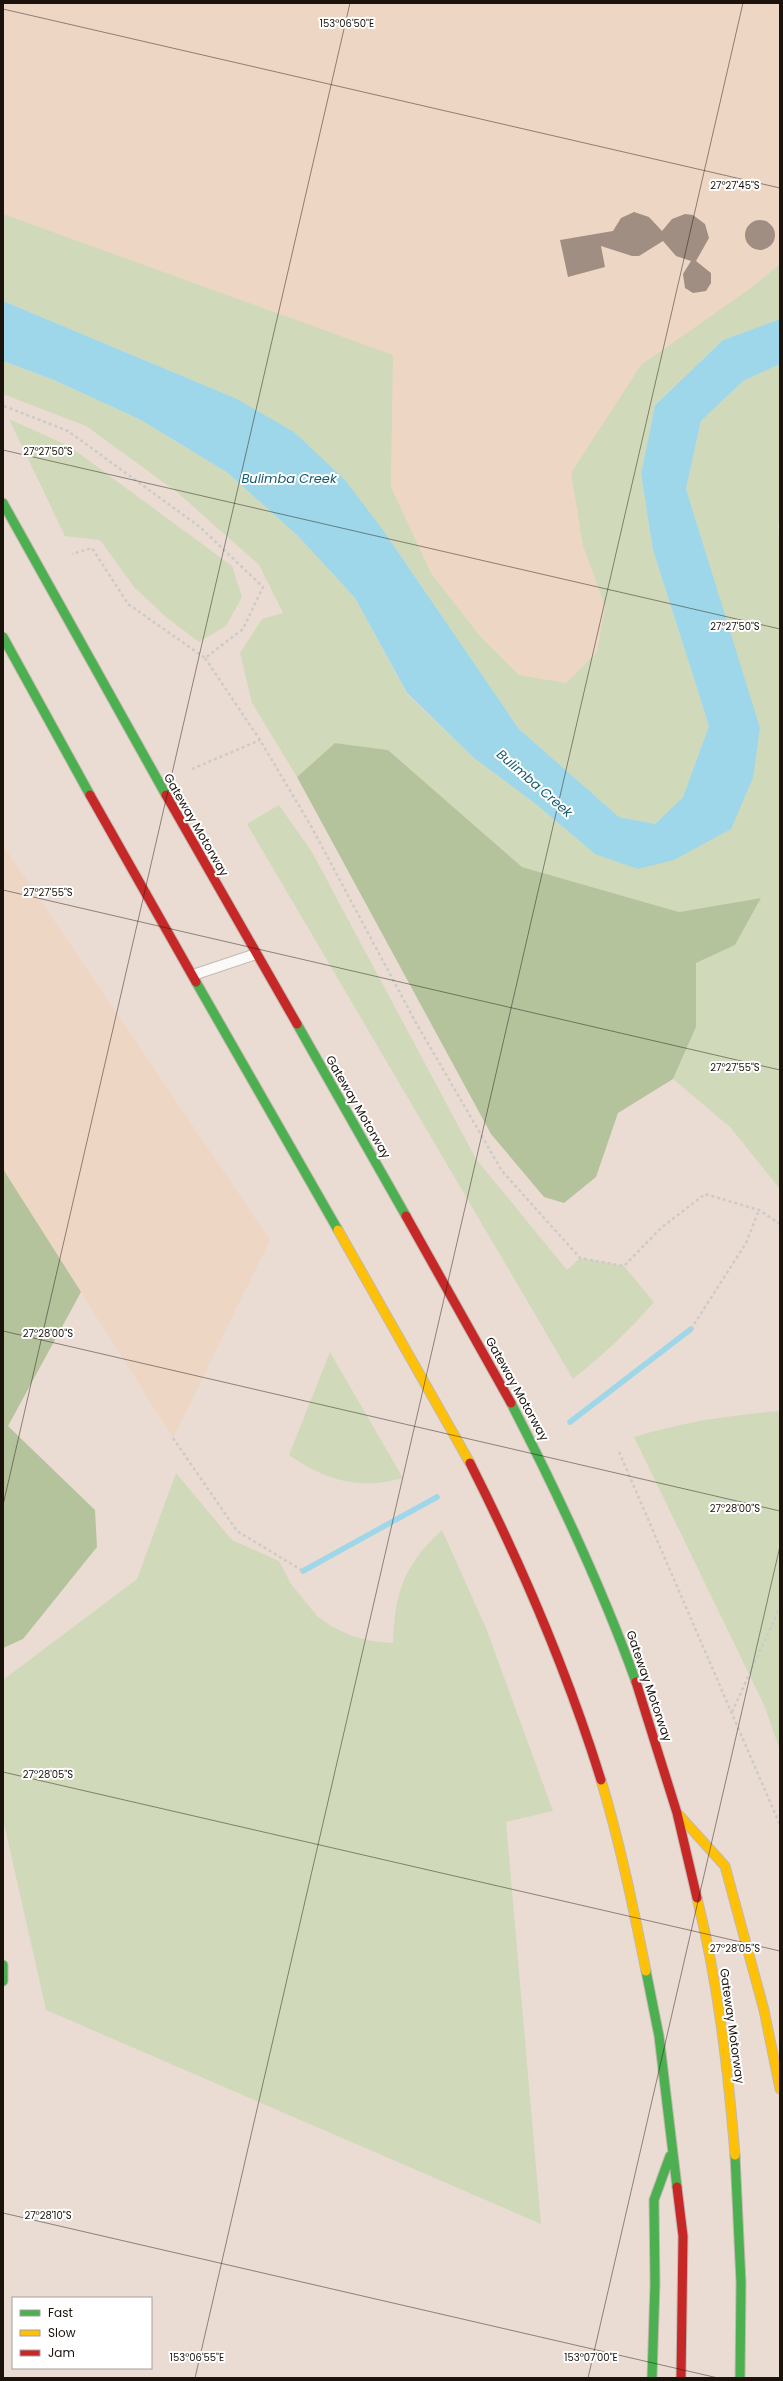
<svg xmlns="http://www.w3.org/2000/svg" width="783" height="2381" viewBox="0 0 783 2381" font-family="Poppins,sans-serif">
  <rect width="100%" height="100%" fill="#eadcd2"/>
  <path fill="#eed6c5" d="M3,3H780V264L748,290L583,546L605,606L597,652L566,683L519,675L480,636L431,573L391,487L393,355L3,222Z
    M3,845L270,1240L173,1438L3,1169Z"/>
  <path fill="#d0daba" d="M3,214L393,355L391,487L431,573L480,636L519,675L566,683L597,652L605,606L583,546L571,473L641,365L748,290L780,264V319L723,340L655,404L641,474L653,550L709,726L683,797L655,824L619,817L519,729L383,530L235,398L3,301Z
    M3,361L54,380L141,420L228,473L298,536L355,598L407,694L474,758L537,805L595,854L731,829L704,549L686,489L701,421L743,381L780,364V514L778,529L780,531V1189L730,1127L673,1079L696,1027V962L735,945L761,898L679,912L522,867L388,750L335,743L297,777L252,703L240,653L262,619L283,613L259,565L178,493L86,426L3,394Z
    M9,419L69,446L232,566L242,597L226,626L199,642L167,618L134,587L100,540L65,536Z
    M279,805L312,852L476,1159L567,1270L580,1258L624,1266L654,1302C629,1331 603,1355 573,1379L247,824Z
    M330,1352L403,1478C360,1490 326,1481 289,1455Z
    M780,1411V1750L764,1705L634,1437C682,1422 730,1415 780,1411Z
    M176,1473L232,1540L279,1561L291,1584L318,1617L333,1627L352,1636L372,1641L393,1643C395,1592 403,1566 442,1530L486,1628L553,1811L506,1822L541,2224L46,2010L3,1819V1680L137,1579Z"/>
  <path fill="#b5c39d" d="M335,743L388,750L522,867L679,912L761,898L735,945L696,963V1027L673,1079L618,1113L596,1177L564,1203L544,1197L491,1134L297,777Z
    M3,1169L81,1292L8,1426L95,1510L97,1547L23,1639L3,1648Z"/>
  <path fill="#9ed7e9" d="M3,301L235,398L294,432L345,480L383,530L519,729L619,817L655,824L683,797L709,726L653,550L641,474L655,405L723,340L780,319V364L743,381L701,421L686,489L760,728L753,778L731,829L674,860L638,869L595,854L537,805L474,758L407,693L355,598L298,536L228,473L141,420L54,380L3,361Z"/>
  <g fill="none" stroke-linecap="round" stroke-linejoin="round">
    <path stroke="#9ed7e9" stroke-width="5.5" d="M570,1422L691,1329
      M303,1571L437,1497"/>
  </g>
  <path fill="#9f8e81" d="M634,212L649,217L662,231L672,219L685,214L693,215L705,224L709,238L696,261L711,273V283L706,291L693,293L685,288L683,274L691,261L676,256L663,241L639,256H632L601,246L605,267L568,277L560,240L613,231L621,218Z
    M745 235a15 15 0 1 1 30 0a15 15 0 1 1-30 0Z"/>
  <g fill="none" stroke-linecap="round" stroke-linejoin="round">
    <g stroke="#c2b9b1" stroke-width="12">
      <path id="lane" d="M193,975L256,954"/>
    </g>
    <g stroke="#c2b9b1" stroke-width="11">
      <path id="fast" d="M3,503L166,795
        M3,637L90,795
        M196,982L338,1230
        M297,1024L406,1216
        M511,1403C558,1494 601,1585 636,1682
        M3,1965V1981
        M646,1971L659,2036L677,2187
        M735,2155L741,2283L740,2378
        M652,2378L655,2284L654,2200L670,2156"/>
    </g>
    <g stroke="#c2b9b1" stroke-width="11">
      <path id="slow" d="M338,1230L470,1463
        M601,1780C620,1843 633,1906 646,1971
        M679,1815L725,1866L764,2010L780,2089
        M697,1898C718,1982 728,2069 735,2155"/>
    </g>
    <g stroke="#c2b9b1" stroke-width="11">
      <path id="jam" d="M90,795L196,982
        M166,795L297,1024
        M406,1216L511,1403
        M470,1463C522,1566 567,1671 601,1780
        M636,1682L677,1813L697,1898
        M677,2187L683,2236L681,2378"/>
    </g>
    <path stroke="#cecac8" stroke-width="2.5" stroke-dasharray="3 3" stroke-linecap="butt" d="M4,406L68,431L200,527L263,587L243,629L205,658L128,604L92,548L72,554
      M205,658L260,740L311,826L415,1021L502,1171L580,1258L624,1266L661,1228L705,1194L759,1210L780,1224
      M192,769L260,740
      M691,1329L746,1243L759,1210
      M173,1438L237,1531L303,1571
      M619,1452L780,1825
      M732,1712L780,1607"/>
    <use href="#lane" stroke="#fcfaf8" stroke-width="10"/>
    <use href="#fast" stroke="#4caf50" stroke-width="9"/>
    <use href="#slow" stroke="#ffc107" stroke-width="9"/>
    <use href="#jam" stroke="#c62828" stroke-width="9"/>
  </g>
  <path fill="none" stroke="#1b120c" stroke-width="1" stroke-opacity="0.45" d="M3,9L780,188M3,450L780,629M3,890L780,1070M3,1331L780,1511M3,1505L350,3M3,1772L780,1951M3,2213L718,2378M195,2378L743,3M588,2378L780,1546"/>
  <g text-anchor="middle" stroke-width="4" stroke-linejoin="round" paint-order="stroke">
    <g font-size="12" fill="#1b120c" stroke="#fff">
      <text transform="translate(196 825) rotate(60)" y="4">Gateway Motorway</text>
      <text transform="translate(358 1107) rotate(60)" y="4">Gateway Motorway</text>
      <text transform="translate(517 1389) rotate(61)" y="4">Gateway Motorway</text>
      <text transform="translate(649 1686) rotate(71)" y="4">Gateway Motorway</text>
      <text transform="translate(732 2026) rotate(82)" y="4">Gateway Motorway</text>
    </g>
    <g font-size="13" font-style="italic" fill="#145c70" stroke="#fff">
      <text x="289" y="483">Bulimba Creek</text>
      <text transform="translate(535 783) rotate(41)" y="5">Bulimba Creek</text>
    </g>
  </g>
  <g font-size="10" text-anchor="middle" fill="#1b120c" stroke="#fff" stroke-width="4" stroke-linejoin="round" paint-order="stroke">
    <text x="347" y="27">153°06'50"E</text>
    <text x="735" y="189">27°27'45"S</text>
    <text x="48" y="455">27°27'50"S</text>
    <text x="735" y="630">27°27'50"S</text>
    <text x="48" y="896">27°27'55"S</text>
    <text x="735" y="1071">27°27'55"S</text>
    <text x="48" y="1337">27°28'00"S</text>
    <text x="735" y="1512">27°28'00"S</text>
    <text x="48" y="1778">27°28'05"S</text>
    <text x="735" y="1952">27°28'05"S</text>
    <text x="48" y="2219">27°28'10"S</text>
    <text x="197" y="2361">153°06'55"E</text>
    <text x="591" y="2361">153°07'00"E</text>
  </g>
  <rect width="783" height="2381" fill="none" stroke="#1b120c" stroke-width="8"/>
  <rect x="12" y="2297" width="140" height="72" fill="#ffffff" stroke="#a4a09e"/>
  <rect x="20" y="2310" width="20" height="6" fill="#4caf50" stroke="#a4a09e"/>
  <text x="48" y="2317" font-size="12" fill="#1b120c">Fast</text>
  <rect x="20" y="2330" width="20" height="6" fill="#ffc107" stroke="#a4a09e"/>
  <text x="48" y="2337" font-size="12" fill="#1b120c">Slow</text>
  <rect x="20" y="2350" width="20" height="6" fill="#c62828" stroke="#a4a09e"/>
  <text x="48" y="2357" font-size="12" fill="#1b120c">Jam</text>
</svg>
